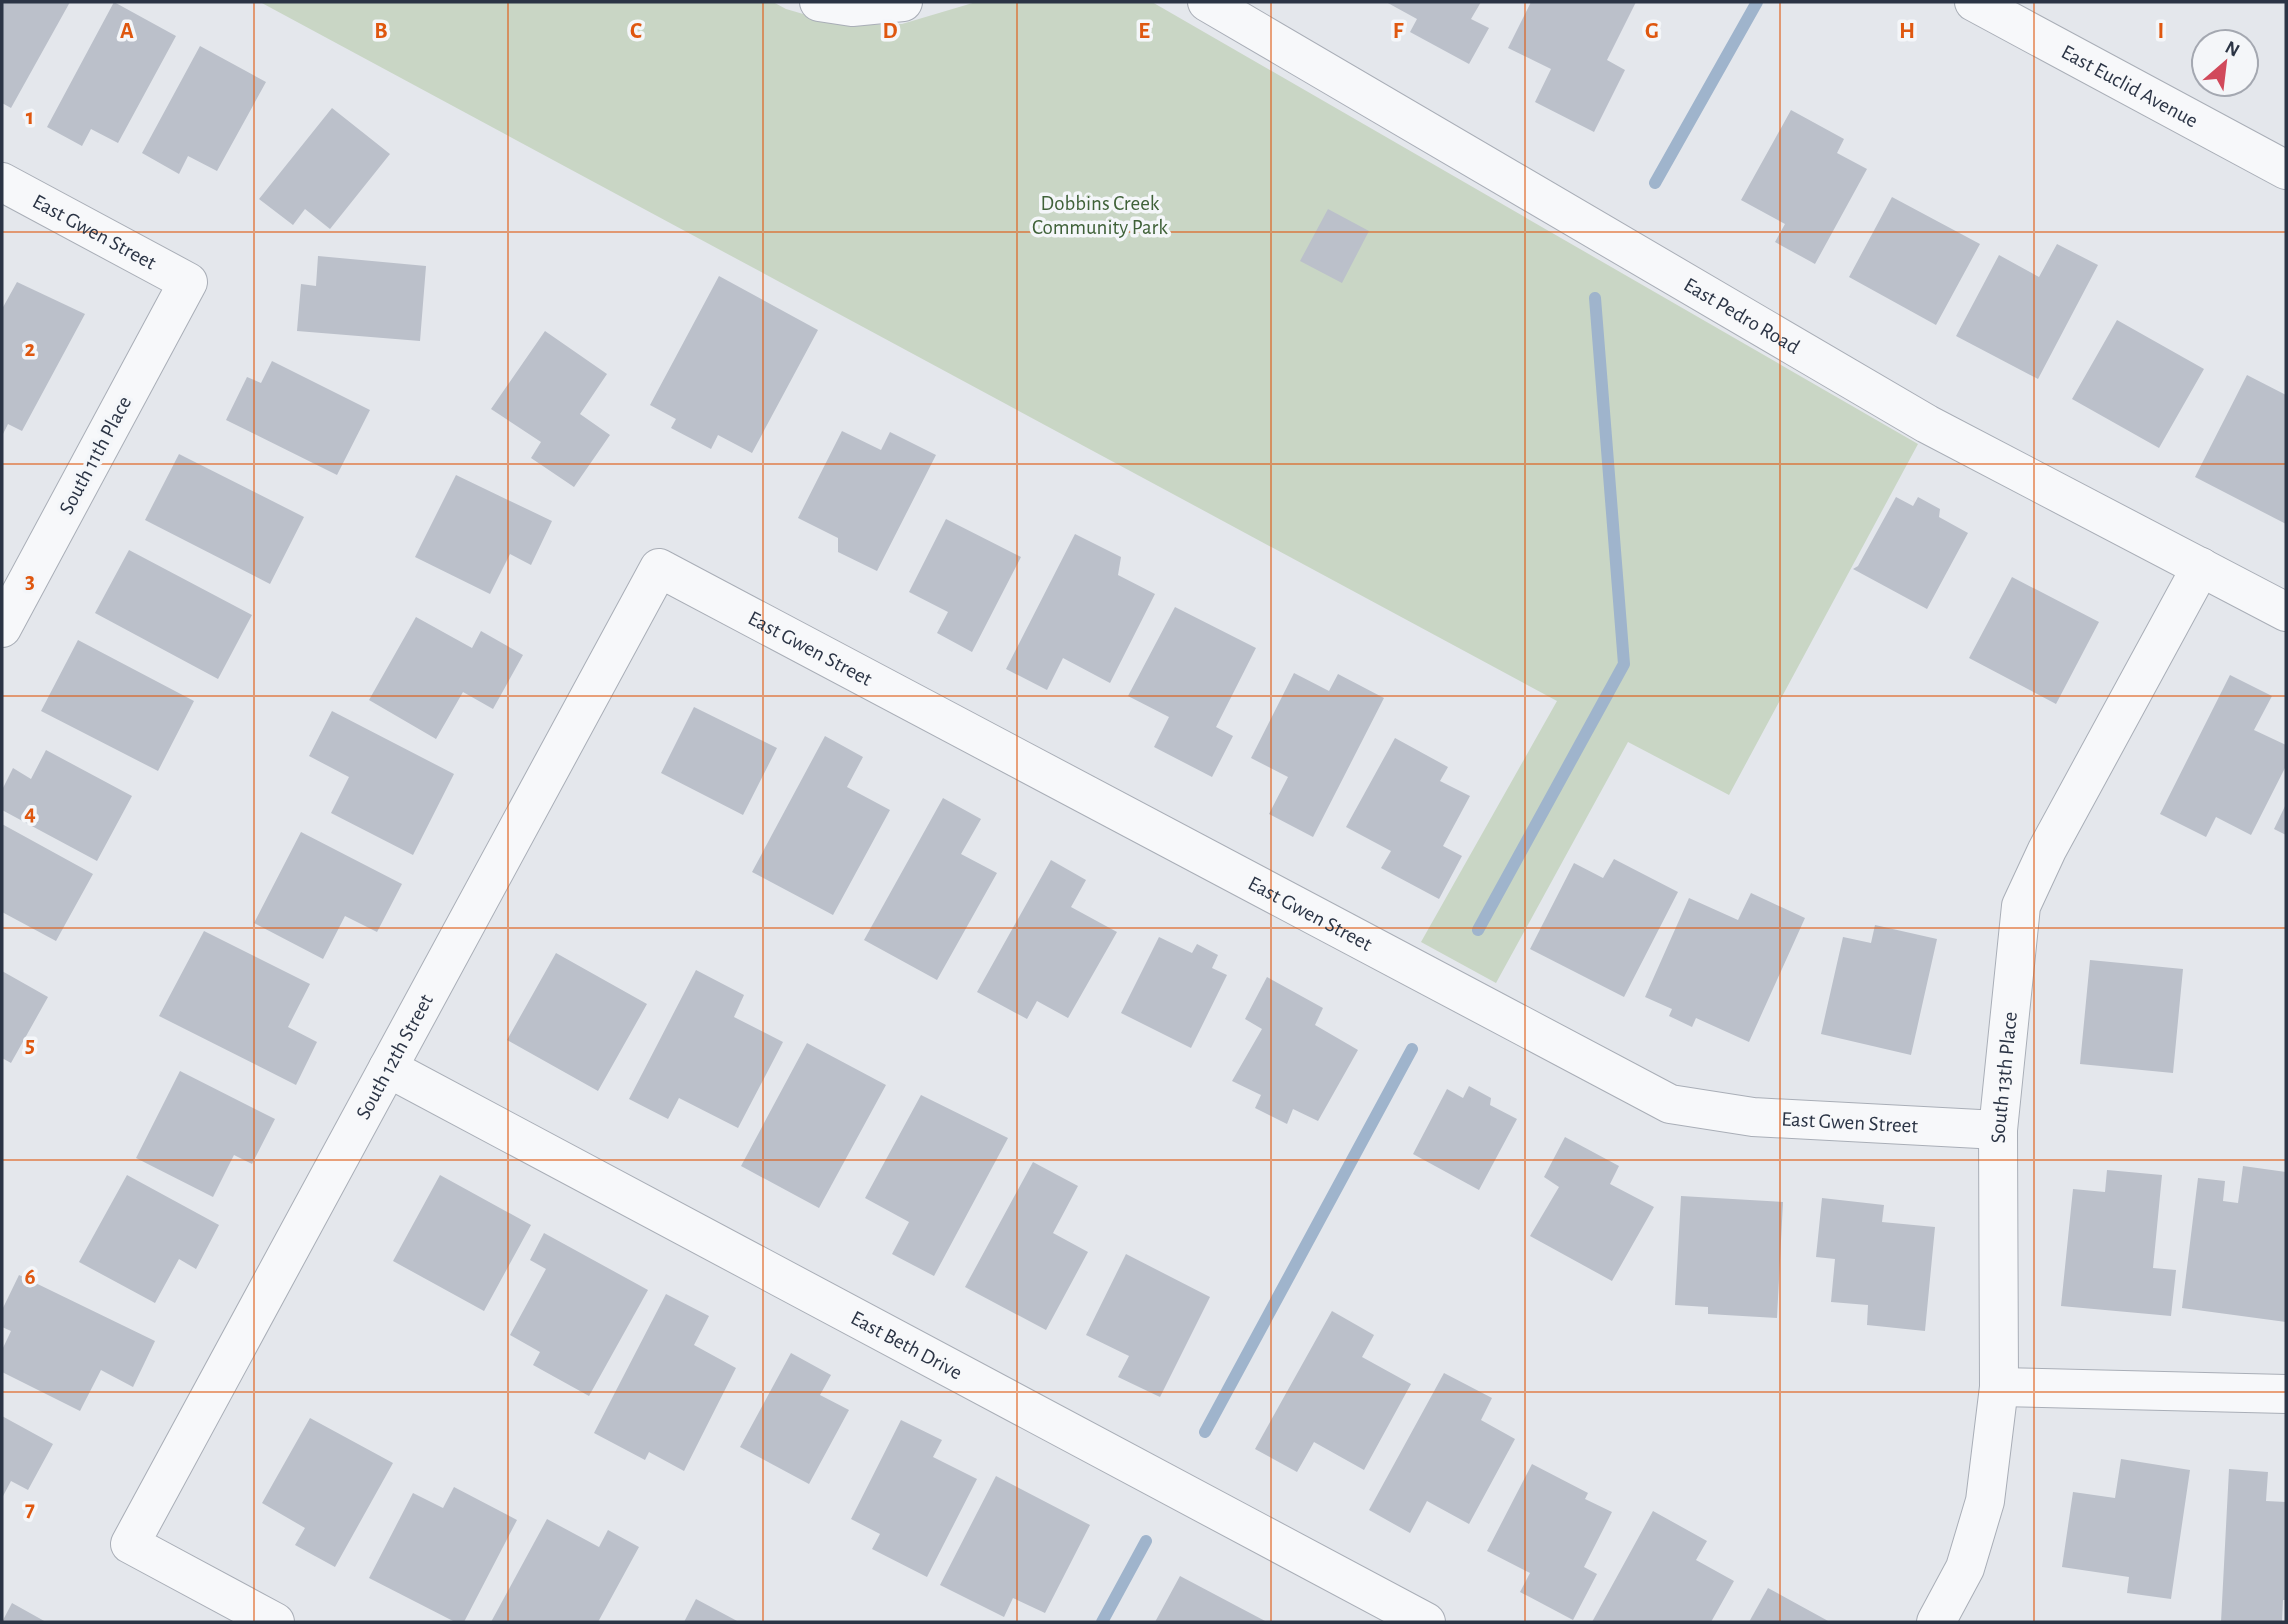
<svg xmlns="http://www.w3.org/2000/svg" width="2288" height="1624" viewBox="0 0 2288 1624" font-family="'Alegreya Sans',sans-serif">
  <rect width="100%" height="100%" fill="#e4e7ec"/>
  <path fill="#c9d6c5" d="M260,2H773L786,9L841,25L902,24L976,2H1152L1918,444L1729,795L1628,742L1496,983L1421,942L1557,701Z"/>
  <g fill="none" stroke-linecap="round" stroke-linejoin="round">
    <path stroke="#9fb4cc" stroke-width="12" d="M1655,183L1757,2
      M1478,930L1624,664L1595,298
      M1205,1432L1412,1049
      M1102,1622L1146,1541"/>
  </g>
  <path fill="#bbc0ca" d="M2,2H70L11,108L2,103Z
    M114,2L176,36L118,143L91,129L82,146L47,127Z
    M1386,2H1481L1471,19L1489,28L1469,64L1410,32L1417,19Z
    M1531,2H1636L1607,60L1625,70L1594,132L1535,102L1551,69L1508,48Z
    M200,46L266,82L217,171L188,156L179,174L142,153Z
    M332,108L390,154L330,229L305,209L293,225L259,199Z
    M1791,110L1844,139L1837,153L1867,169L1815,264L1775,242L1785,224L1741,200Z
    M1892,197L1980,244L1936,325L1849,277Z
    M1328,209L1369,231L1342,283L1300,261Z
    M2057,244L2098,265L2038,379L1956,336L1999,255L2039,277Z
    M318,256L426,266L420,341L297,331L301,284L316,286Z
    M719,276L818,330L752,453L718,435L711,449L671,428L676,419L650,405Z
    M17,282L85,314L22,431L8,424L2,436V309Z
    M2117,320L2204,369L2159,448L2072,399Z
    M545,331L607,374L580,414L610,435L574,487L531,458L541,442L491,409Z
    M272,361L370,410L337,475L226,420L247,377L261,383Z
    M2247,375L2286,395V524L2195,477Z
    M842,431L881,450L890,432L936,455L877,571L838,552V538L798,518Z
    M179,454L304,517L270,584L145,520Z
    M456,475L552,521L531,565L510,554L490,594L415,557Z
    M1896,497L1913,506L1918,497L1940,509L1939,517L1968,533L1927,609L1853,569L1858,566Z
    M946,519L1021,557L972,652L937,633L948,612L909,592Z
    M1075,534L1121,557L1118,575L1155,594L1110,683L1063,658L1047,690L1006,669Z
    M129,550L252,615L218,679L95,613Z
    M2012,577L2099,622L2056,704L1969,658Z
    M1175,607L1256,648L1216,727L1233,736L1212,777L1154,747L1169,717L1128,696Z
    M416,617L472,648L481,631L523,655L493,709L463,692L436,739L369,700Z
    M78,640L194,701L158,771L41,711Z
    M1294,673L1329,691L1338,674L1384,698L1313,837L1269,814L1288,777L1251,758Z
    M2230,675L2272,696L2254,730L2286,745V766L2251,835L2216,817L2206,837L2160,814Z
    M694,707L777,748L743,815L661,773Z
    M332,711L454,774L413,855L331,813L349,777L309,756Z
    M825,736L863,757L847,787L890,810L833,915L752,872Z
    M1395,738L1448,767L1440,781L1470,796L1443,846L1462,856L1439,899L1381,868L1391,851L1346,827Z
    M46,750L132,796L97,861L2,810V790L13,768L31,779Z
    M943,798L981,819L961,854L997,873L937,980L864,940Z
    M2286,804V835L2274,829Z
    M2,824L93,874L56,941L2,912Z
    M301,832L402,884L377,932L345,916L323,959L254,923Z
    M1614,859L1678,892L1624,997L1530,949L1574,863L1603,878Z
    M1051,860L1086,880L1071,907L1117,932L1068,1018L1037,1001L1027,1019L977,992Z
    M1751,893L1805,918L1749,1042L1696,1018L1692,1027L1669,1016L1672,1009L1645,997L1689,898L1738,920Z
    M1875,925L1937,939L1911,1055L1821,1034L1843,937L1871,943Z
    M204,931L310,984L288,1027L317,1042L296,1085L159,1016Z
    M1159,937L1192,953L1197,944L1218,955L1212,968L1227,975L1191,1048L1121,1013Z
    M556,953L647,1004L598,1091L507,1040Z
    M2090,960L2183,969L2173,1073L2080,1064Z
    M696,970L744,995L734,1017L783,1042L738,1128L679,1098L668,1119L629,1099Z
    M2,971L48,997L11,1063L2,1058Z
    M1267,977L1323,1008L1315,1025L1358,1050L1318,1121L1293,1109L1287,1124L1255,1108L1261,1095L1232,1081L1262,1029L1245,1019Z
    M807,1043L886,1085L819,1208L741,1166Z
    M180,1071L275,1119L252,1164L234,1155L213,1197L136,1158Z
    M1469,1086L1491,1098L1490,1105L1517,1119L1479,1190L1413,1154L1447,1089L1463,1098Z
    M921,1095L1008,1138L934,1276L892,1254L909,1222L865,1198Z
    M1565,1137L1619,1166L1610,1184L1654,1207L1612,1281L1530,1236L1559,1187L1544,1177Z
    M1033,1162L1078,1186L1053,1233L1088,1252L1046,1330L965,1287Z
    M2243,1166L2286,1172V1322L2182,1308L2198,1178L2225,1181L2223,1201L2238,1203Z
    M2107,1170L2162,1175L2153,1268L2176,1270L2171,1316L2061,1306L2073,1189L2105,1192Z
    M127,1175L219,1225L196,1269L179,1259L155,1303L79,1262Z
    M440,1175L531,1225L484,1311L393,1261Z
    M1681,1196L1783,1202L1777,1318L1708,1314V1307L1675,1305Z
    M1822,1198L1884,1205L1882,1222L1935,1227L1925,1331L1867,1325L1868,1305L1831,1302L1835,1259L1816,1257Z
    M544,1233L648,1290L589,1396L533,1365L540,1352L510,1335L546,1269L530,1260Z
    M1126,1254L1210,1297L1160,1397L1118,1377L1129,1356L1086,1335Z
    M19,1275L155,1341L133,1387L101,1370L80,1411L2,1372V1350L11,1331L2,1327V1310Z
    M666,1294L709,1316L694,1345L736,1368L684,1471L649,1452L645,1460L594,1433Z
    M1332,1311L1374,1335L1362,1357L1411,1384L1364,1470L1314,1442L1297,1472L1255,1449Z
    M791,1353L831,1375L820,1395L849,1410L809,1484L740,1447Z
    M1444,1373L1492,1398L1481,1420L1515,1439L1469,1524L1427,1501L1410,1533L1369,1510Z
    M2,1416L53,1444L28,1490L11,1481L2,1498Z
    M310,1418L393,1463L335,1567L295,1545L305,1528L262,1503Z
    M901,1420L942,1440L933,1457L977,1479L927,1577L872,1549L880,1534L851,1519Z
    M2121,1459L2190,1470L2171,1599L2127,1593L2129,1577L2062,1567L2073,1492L2115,1498Z
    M1532,1464L1588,1493L1585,1499L1612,1512L1584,1567L1597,1574L1573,1620L1520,1592L1530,1573L1487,1551Z
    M2229,1469L2268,1472L2266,1501L2286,1502V1600H2283L2282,1622H2221Z
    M996,1476L1090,1525L1045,1613L1013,1598L1004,1617L940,1585Z
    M454,1487L517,1520L464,1622H455L369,1578L413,1493L443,1508Z
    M1653,1511L1707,1541L1696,1560L1734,1581L1711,1622H1592Z
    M547,1519L599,1547L608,1530L639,1547L598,1622H491Z
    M1180,1576L1267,1622H1155Z
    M1768,1588L1830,1622H1749Z
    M696,1599L739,1622H684Z
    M12,1603L46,1622H2Z"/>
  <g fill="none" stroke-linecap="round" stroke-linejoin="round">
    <g stroke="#a9aeb7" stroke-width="40">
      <g id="street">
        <path d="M819,2L852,7L903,2"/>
        <path id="s1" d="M1207,2L1927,424L2286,612"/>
        <path id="s2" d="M1974,2L2286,170"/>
        <path id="s3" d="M2,182L188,282L2,628"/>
        <path id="s4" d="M388,1068L1426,1622"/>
        <path d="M1999,1387L2286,1394"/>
        <path id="s5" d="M275,1622L130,1544L659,568L1670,1104L1753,1117L1998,1130"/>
        <path id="s6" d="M1936,1622L1965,1568L1985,1501L1999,1387L1998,1130L2021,906L2047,850L2201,567"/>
      </g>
    </g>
    <use href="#street" stroke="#f7f8fa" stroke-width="38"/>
  </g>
  <path fill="none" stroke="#df570f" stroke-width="2" stroke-opacity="0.55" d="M254,2V1622M508,2V1622M763,2V1622M1017,2V1622M1271,2V1622M1525,2V1622M1780,2V1622M2034,2V1622M2,232H2286M2,464H2286M2,696H2286M2,928H2286M2,1160H2286M2,1392H2286"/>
  <g text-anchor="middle" stroke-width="7" stroke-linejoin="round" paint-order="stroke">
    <g font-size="21" fill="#2b3445" stroke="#f4f6f9">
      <text dy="7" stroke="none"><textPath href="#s2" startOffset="177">East Euclid Avenue</textPath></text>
      <text dy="7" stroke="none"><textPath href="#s3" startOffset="105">East Gwen Street</textPath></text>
      <text dy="7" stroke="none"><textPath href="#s1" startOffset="620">East Pedro Road</textPath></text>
      <text transform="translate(95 455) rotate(-62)" y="7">South 11th Place</text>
      <text dy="7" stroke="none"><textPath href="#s5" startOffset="1446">East Gwen Street</textPath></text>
      <text dy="7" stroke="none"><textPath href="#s5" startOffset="2012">East Gwen Street</textPath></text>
      <text dy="7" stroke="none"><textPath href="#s5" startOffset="719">South 12th Street</textPath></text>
      <text dy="7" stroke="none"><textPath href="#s6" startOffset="556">South 13th Place</textPath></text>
      <text dy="7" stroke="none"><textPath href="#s5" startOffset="2600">East Gwen Street</textPath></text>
      <text dy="7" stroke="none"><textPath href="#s4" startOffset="588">East Beth Drive</textPath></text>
    </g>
    <g font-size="21" fill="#3f6138" stroke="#f4f6f9">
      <text x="1100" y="210">Dobbins Creek<tspan x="1100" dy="24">Community Park</tspan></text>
    </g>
  </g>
  <g font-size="23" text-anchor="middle" font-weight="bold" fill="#df570f" stroke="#f4f6f9" stroke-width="7" stroke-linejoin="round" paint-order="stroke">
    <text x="127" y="38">A</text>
    <text x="381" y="38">B</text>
    <text x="636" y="38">C</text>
    <text x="890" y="38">D</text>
    <text x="1144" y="38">E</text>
    <text x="1398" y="38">F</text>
    <text x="1652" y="38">G</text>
    <text x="1907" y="38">H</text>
    <text x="2161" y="38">I</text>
    <text x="30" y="124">1</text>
    <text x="30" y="356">2</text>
    <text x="30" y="588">3</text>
    <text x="30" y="820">4</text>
    <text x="30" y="1052">5</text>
    <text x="30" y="1284">6</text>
    <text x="30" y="1516">7</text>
  </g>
  <rect width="2288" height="1624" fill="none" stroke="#2b3445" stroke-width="7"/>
  <g transform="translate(2225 63) rotate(28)"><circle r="33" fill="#f4f6f9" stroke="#a4a8b1" stroke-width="2"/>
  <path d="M0-5L12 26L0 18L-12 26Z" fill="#d1495b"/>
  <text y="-10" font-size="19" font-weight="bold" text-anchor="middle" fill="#2b3445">N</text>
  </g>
</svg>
